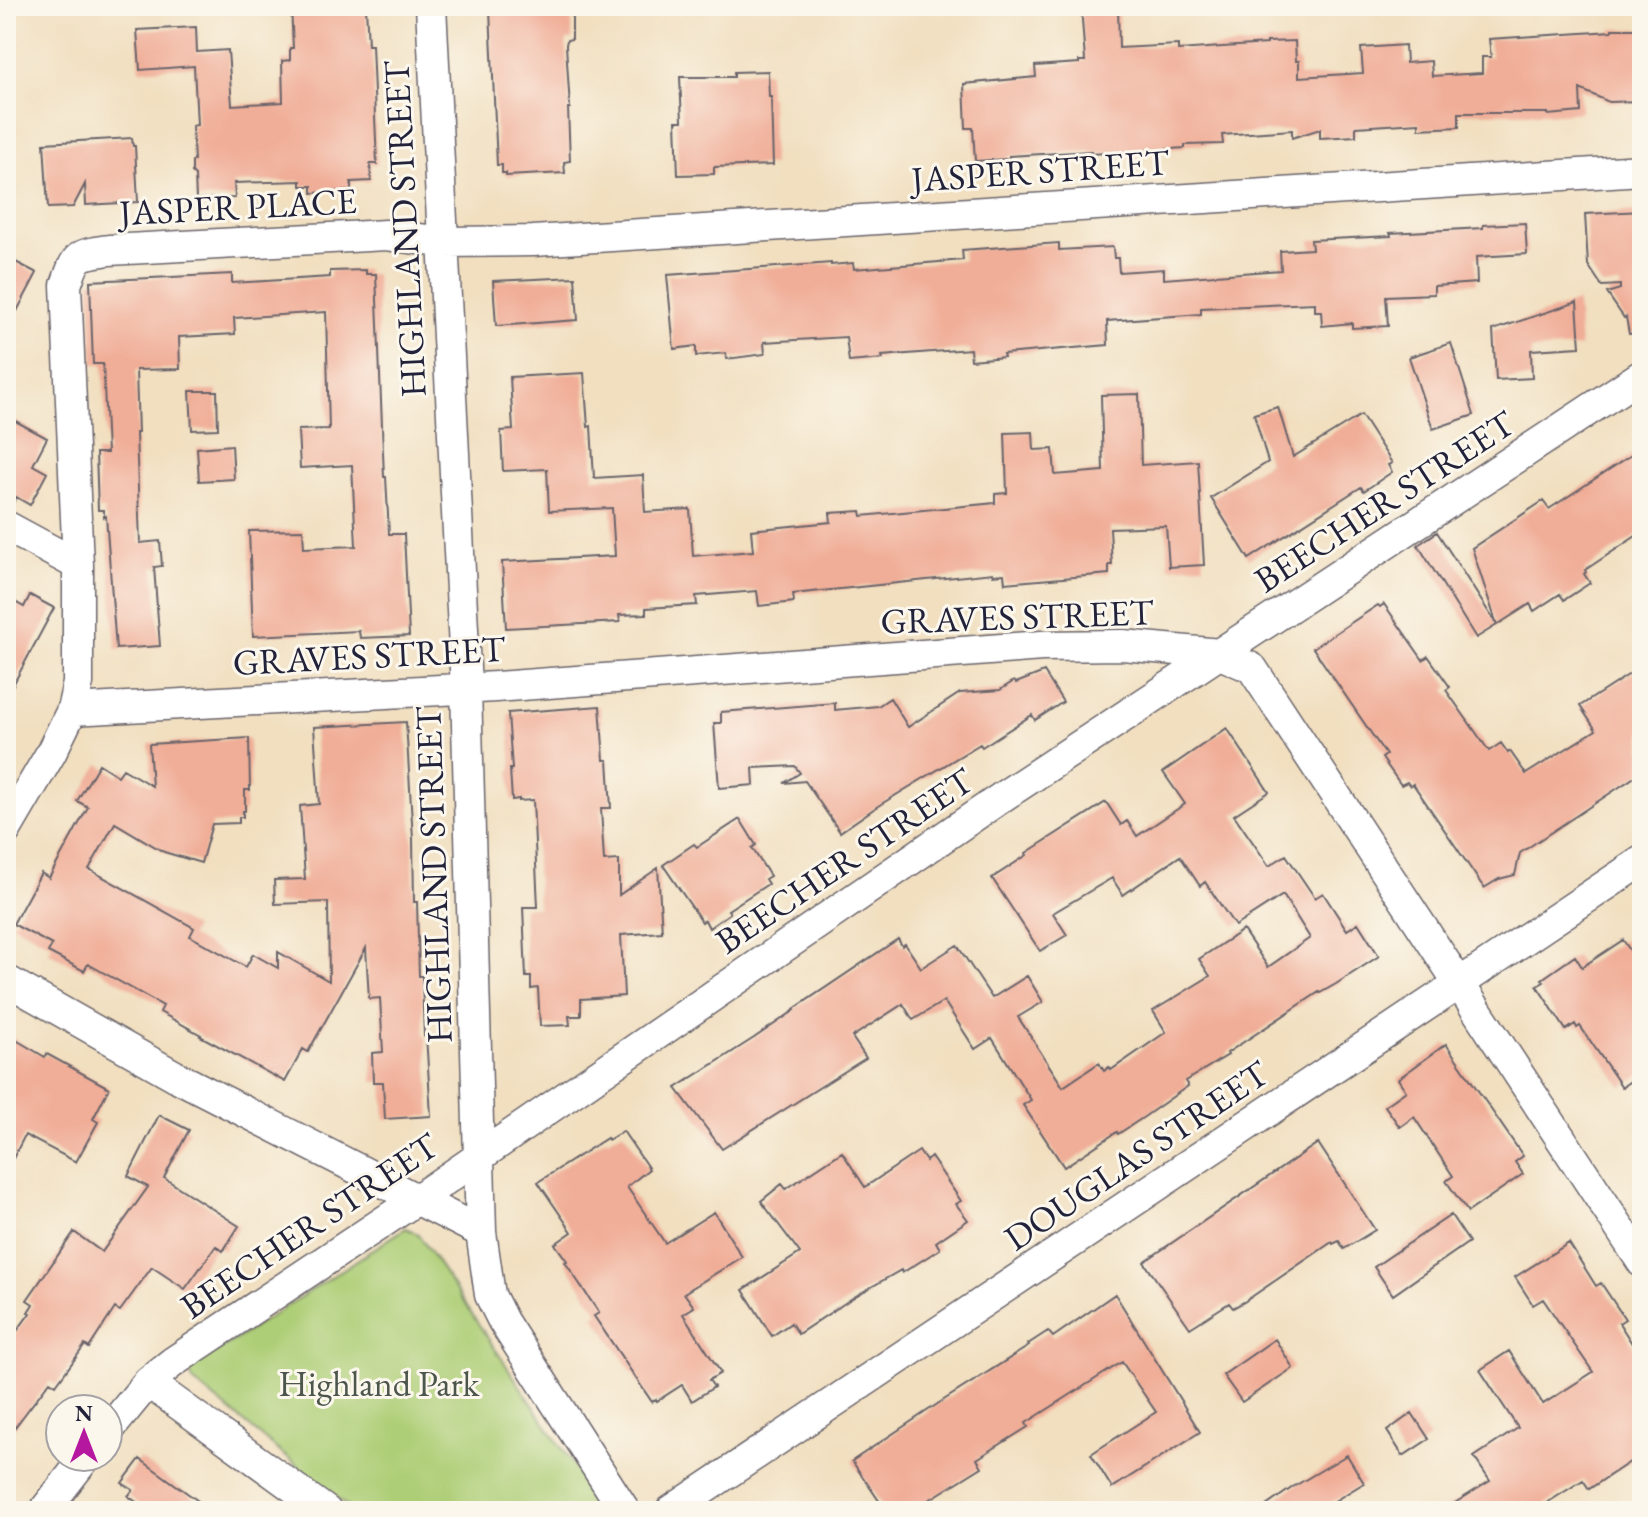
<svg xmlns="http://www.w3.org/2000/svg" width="1648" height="1517" viewBox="0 0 1648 1517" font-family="'EB Garamond',serif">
  <rect width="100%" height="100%" fill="#fbf7ec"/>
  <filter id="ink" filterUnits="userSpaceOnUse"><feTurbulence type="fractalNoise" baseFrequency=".0125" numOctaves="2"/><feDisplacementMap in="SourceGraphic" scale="16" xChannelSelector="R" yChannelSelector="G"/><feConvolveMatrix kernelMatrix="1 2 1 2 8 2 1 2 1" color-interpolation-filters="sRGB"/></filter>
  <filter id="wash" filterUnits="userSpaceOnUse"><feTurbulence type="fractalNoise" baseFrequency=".006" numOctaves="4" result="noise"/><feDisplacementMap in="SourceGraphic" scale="32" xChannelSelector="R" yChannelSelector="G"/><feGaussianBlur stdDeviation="1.8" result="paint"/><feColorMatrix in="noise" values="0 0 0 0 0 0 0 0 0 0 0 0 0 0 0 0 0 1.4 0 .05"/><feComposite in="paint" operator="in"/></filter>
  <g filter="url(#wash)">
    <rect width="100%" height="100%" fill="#f1dfc0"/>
    <path fill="#adce76" stroke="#687858" stroke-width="2" d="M406,1228L418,1234L604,1511H353L193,1381L189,1370Z"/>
    <g id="blocks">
      <path fill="#f0ad97" d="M291,6H366L368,45H372L377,164H370L371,181L351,182V191L312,193V186H301V181L234,183L235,198L196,199L195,176L192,173V162L194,160L192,126L197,125L194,66L140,70L137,30L196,27L197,52L228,50L232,105L283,102L282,61L290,60V48H293Z
        M1081,6H1118L1119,48L1178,45V50L1267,44V42L1295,41L1296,61H1299V77L1363,73L1361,48L1405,45L1406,63L1431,61L1432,76L1482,73V57H1491L1489,39L1612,31V29H1642V101L1609,102L1580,89L1581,112L1548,115V113H1459V127L1419,129V123L1356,127V136L1320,138V129L1292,138V130L1222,135L1223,144L1185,145V148L1091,154V151L1009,156V159L975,161L973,128H966L964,84L1036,77L1035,66L1079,63V61H1085Z
        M549,8V9L572,8V39L567,40L566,45L570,108H568L570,161L564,162L565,173L506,176V173H502V165H497L490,10Z
        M768,71L769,97H771L773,165L714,167V174L678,175L676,121H682L680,77H734V72Z
        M132,138L133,146H135L138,202L86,205L85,184L73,207L48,208L44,143Z
        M1642,211V333L1629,334L1626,317L1624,318L1607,293L1620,289V285L1602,286L1588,265L1585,214Z
        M1525,223L1527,254L1476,257L1477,283L1434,286V294L1386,296L1388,326L1352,328V323L1322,326L1321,311H1315V303L1201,308V314L1107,321L1108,345L1003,354L1004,357L971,360L970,349L882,356L883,359L849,362L846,337L764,342L765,354L727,359L726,353L696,356V346L674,349L667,275L831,263V265L853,263L854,269L963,260L962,250L1059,243V250L1113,247L1114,258H1118L1119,272L1164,269V279L1281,270L1280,251L1312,249L1311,240L1391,236L1390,233L1483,228V225Z
        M6,257L37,273L6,332Z
        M366,270V274H376L384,477H386L389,534H404L409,636L360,638L359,631L253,636L249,531L303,530L304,548L356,546L352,465L300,468L298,430L329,429L326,312L234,318L235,334L179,337L180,369L136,370L138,433H136L140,543L160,541L162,566L154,567L160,646L116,649L106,516L104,517V510H98L96,453H107L103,364H93L90,281L232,274V283L330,277V271Z
        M575,277L578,320L496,326L493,281Z
        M1577,302L1580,347L1531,350L1532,378L1496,380L1493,330Z
        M1451,343L1474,415L1433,429L1409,357Z
        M584,373L588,427L591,426L594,478L643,475L645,512L690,509L693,556L753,551L751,530L831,522L830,513L861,511L862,516L995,503V494L1007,493L1005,433L1033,432L1034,450L1053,449L1055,475L1103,471L1101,395L1139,394L1141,465L1198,461L1204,565L1169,567L1166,526L1110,528L1112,565H1109V574L1005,583L1004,574L993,575V573L793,594L794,602L759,606L757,591L696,596L697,605L646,608V614L619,615L620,622L506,628L502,562L615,556L612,508L549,511L547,469L503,471L501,431L513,430L510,377Z
        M190,391H217L218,429L192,430Z
        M1278,407L1293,457L1361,415L1392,463L1388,465L1392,472L1364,491L1361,487L1249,559L1211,498L1268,462L1254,414Z
        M6,416L47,438L33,465L47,473L30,505L16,497L10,509L6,508Z
        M232,445L234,479L199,481L197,448Z
        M1642,448V532L1585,570L1586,572L1584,574L1590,583L1564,600L1560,594L1534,611L1530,604L1497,625L1472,548L1543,501L1549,509Z
        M1437,532L1497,625L1476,638L1418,545Z
        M30,595L54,608L6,698V597L24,607Z
        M1384,604L1423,660L1428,656L1450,687L1446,690L1489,751L1501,743L1508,753L1510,751L1526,774L1596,730L1580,706L1642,666V772L1520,853L1515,875L1499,879L1484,888L1413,784L1410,786L1407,782L1401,785L1382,758L1386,755L1313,648L1378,605L1380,607Z
        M1044,672L1063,702L1035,720L1032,715L982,747L980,744L878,806L840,832L805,781L784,783L800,773L795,766L753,768L754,785L719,788L714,723H721V712L835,703V710L878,706L890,698L908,727L960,693L1000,690L1014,681L1016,683Z
        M600,706L604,760H608L611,808H601L604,861L619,860V895L658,868L662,932L621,935L624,996L581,999V1016H569L570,1025L540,1026L538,988L531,989V977H526L523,907H538L533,800L519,801V799L512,800L510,769H512L508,713Z
        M406,722L413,839L414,902H417L419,976H422L424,1036L426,1035L431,1116L385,1119L383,1082H373L372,1053L383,1052L380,998L369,999L366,948L308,1052L303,1049L285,1082L200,1036L201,1035L160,1012L163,1006L88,964L84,971L48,952L52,945L13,924L41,873L49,878L88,807L77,801L99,764L118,776L123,769L152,786L149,744L249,738L250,790H245V811H243V817H239V823L212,824L201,863L164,852L115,823L89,869L194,928L190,936L246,967L253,954L278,968V952L329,981L328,902L275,904L274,880L305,879L300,806L319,804L314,727Z
        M1227,728L1269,792L1234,815L1269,866L1286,855L1315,898L1323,893L1347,930L1358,923L1379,956L1336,984L1320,993L1319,992L1227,1053L1228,1055L1185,1081L1188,1086L1144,1117L1118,1134L1117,1132L1064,1167L1023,1105L1031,1100L992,1038L975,1049L944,1001L913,1020L903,1004L852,1037L866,1058L722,1149L676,1088L754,1038L795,1010L794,1009L898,939L902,946L905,944L921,968L957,945L992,998L1027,976L1043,1002L1018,1017L1063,1087L1099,1063L1104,1071L1109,1067L1111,1070L1166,1032L1153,1011L1210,976L1199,959L1243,930L1268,967L1310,938L1283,895L1235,926L1205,882L1200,886L1180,856L1123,895L1112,878L1053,913L1067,935L1040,951L992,878L1027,855L1026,853L1106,802L1121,825L1127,821L1137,836L1185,804L1163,772Z
        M740,819L756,845L752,848L770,876L765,879L768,884L728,910L730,913L709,928L705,920L702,922L663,865L694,844L697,847Z
        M1623,940L1642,968V1073L1622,1087L1580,1026L1577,1028L1575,1024L1566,1030L1537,986L1544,982L1542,979L1575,956L1582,967Z
        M6,1034L45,1057L47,1054L109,1088L93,1119L98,1122L76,1162L25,1135L6,1172Z
        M1446,1044L1523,1156L1515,1162L1523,1174L1468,1212L1446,1181L1453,1176L1414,1117L1400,1127L1385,1106L1406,1091L1398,1079Z
        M159,1115L189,1130L164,1178L239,1226L223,1251L216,1246L185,1289L152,1267L120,1311L115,1308L89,1348L85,1345L56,1385L50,1381L6,1439V1346L30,1313L28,1312L33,1304L27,1300L74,1232L102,1252L148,1187L128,1176Z
        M623,1131L649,1169L627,1187L665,1243L714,1212L742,1257L684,1293L694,1307L683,1314L721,1373L709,1380L714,1387L692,1401L682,1385L657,1401L656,1399L652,1402L594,1316L599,1313L565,1262L567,1261L555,1244L572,1232L538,1182L607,1138L608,1140Z
        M1318,1143L1375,1230L1344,1249L1339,1241L1333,1244L1332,1242L1244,1302L1233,1308L1229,1303L1190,1328L1144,1262Z
        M919,1151L926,1161L931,1157L961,1201L956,1204L968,1220L936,1242L940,1249L902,1273L901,1270L854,1297L798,1334L791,1323L772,1336L743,1290L800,1253L761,1201L782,1184L786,1189L842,1152L865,1187Z
        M1451,1215L1469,1242L1393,1295L1374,1267Z
        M1569,1243L1596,1286L1601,1283L1625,1319L1619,1323L1642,1359V1454L1589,1489L1583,1480L1534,1511H1442L1490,1481L1474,1457L1518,1428L1480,1370L1509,1351L1543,1404L1593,1372L1543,1299L1533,1305L1515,1277Z
        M1115,1294L1200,1432L1112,1488L1091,1454L1156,1412L1122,1362L1026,1423L1028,1427L977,1459L982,1467L929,1500L936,1511H886L852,1461L939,1403L1029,1346L1028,1344L1048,1331L1053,1337Z
        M1275,1339L1293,1368L1242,1402L1223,1375Z
        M1412,1413L1429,1439L1403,1456L1387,1431Z
        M1347,1455L1364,1483L1318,1511H1259L1293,1487Z
        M140,1459L212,1511H149L128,1496L133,1490L122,1483Z"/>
    </g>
  </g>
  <g filter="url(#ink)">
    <use href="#blocks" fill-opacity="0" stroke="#6a646a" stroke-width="2"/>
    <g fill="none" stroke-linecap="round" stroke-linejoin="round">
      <g stroke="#6a646a" stroke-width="33">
        <path id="street" d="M431,6L466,688L481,1232L490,1295L503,1321L625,1511
          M6,526L78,565
          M72,710L496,687L1042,646L1123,645L1220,654L1252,668L1642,1262
          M6,830L51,753L72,710L78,683V565L66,285C77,254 76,255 109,250L386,235L443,242L533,241L1642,170
          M6,980L179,1078L481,1232
          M148,1382L326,1511
          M108,1431L148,1382L173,1362L416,1200L1005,795L1642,375
          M44,1511L86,1457
          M671,1511L1642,861"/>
      </g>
      <use href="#street" stroke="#fff" stroke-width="30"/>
    </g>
  </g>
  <g text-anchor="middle" stroke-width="6" stroke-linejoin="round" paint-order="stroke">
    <g font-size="36" fill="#22223b" stroke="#fbf7ec">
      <text transform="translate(1040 170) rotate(-4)" y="13">JASPER STREET</text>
      <text transform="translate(238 206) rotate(-3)" y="13">JASPER PLACE</text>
      <text transform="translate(404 229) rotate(-93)" y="13">HIGHLAND STREET</text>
      <text transform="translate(1384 501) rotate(-33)" y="13">BEECHER STREET</text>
      <text transform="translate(1017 616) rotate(-2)" y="13">GRAVES STREET</text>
      <text transform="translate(369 655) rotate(-3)" y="13">GRAVES STREET</text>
      <text transform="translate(844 860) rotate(-34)" y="13">BEECHER STREET</text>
      <text transform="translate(433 875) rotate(-92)" y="13">HIGHLAND STREET</text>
      <text transform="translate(1136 1155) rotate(-34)" y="13">DOUGLAS STREET</text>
      <text transform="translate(309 1225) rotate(-34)" y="13">BEECHER STREET</text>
    </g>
    <g font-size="36" fill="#4c564d" stroke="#fbf7ec">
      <text x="379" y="1396">Highland Park</text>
    </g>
  </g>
  <rect width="1648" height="1517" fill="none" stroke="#fbf7ec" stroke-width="32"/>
  <g transform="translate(84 1433)"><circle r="38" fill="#fbf7ec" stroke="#a4a2a5" stroke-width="2"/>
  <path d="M0-6L14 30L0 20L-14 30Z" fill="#b5179e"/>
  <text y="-12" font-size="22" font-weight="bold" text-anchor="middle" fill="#22223b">N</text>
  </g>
</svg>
